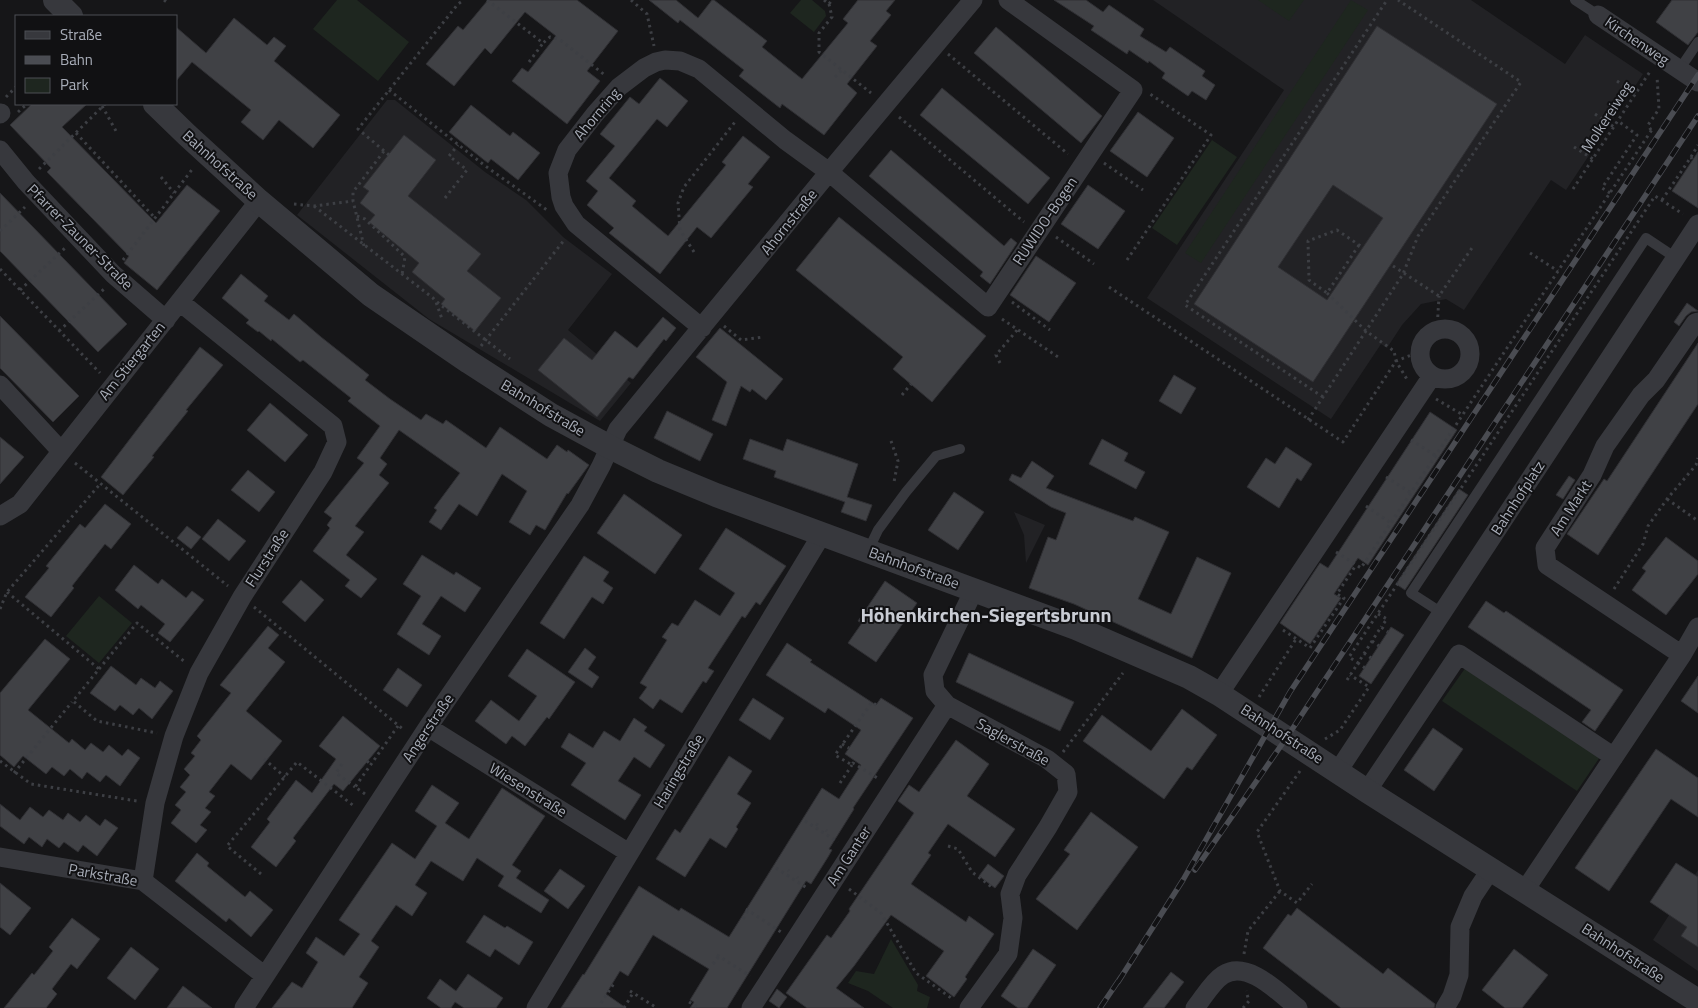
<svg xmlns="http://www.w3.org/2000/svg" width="1698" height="1008" viewBox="0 0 1698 1008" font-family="'Titillium Web',sans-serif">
  <rect width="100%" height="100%" fill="#161618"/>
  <path fill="#222225" d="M1153,0H1471L1565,64L1585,35L1643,74L1566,190L1551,180L1464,310L1446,299L1421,304L1402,325L1387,348L1381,344L1331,419L1147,298L1284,90Z
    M387,100H395L485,172L526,200L563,237L612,274L568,330L631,383L600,421L429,319L297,215Z
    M1014,512L1045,525L1026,563L1024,535Z
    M1698,870V971L1653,940Z"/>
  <path fill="#1e261f" d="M337,0H357L409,42L378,81L313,29Z
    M801,0H812L825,11L826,16L814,32L790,13Z
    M1258,0H1304L1289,21Z
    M1351,0L1368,10L1201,263L1185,253Z
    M1212,140L1237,157L1177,245L1152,228Z
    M99,596L132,623L99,663L66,636Z
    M1466,667L1600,757L1577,791L1442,701Z
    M891,939L918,985L917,991L930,997L927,1008H893L868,991L848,983L856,971L874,974Z"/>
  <path fill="#404145" stroke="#303034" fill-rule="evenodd" d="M488,0H577L618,31L587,71L600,81L567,124L512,81L522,68L528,72L556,36L525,12L491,54L485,48L454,86L426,64L458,26L463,30Z
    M649,0H676L698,18L712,0H714L767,41L762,47L802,79L848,23L843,19L858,0H895L886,11L891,15L870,41L877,46L847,84L857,93L824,135L782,104L780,108L739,76L744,70L680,20L678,23Z
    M1054,0H1086L1103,12L1109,5L1144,29L1140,36L1166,52L1170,47L1205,71L1202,76L1215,85L1206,100L1192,91L1188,96L1162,78L1165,73L1149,61L1148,63L1129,50L1127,54L1091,30L1094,26Z
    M1672,0H1698V32L1688,45L1656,22Z
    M234,18L267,45L274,37L286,46L274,61L340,115L313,148L279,120L263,140L241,122L251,110L192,62L176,81V27L206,53Z
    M1377,26L1497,104L1313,382L1194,304ZM1333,185L1383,218L1327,300L1278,267Z
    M996,27L1102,116L1081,143L974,53Z
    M660,78L688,101L667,127L657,119L609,178L636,201L632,206L668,236L726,165L722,162L743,136L770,157L748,184L753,187L711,238L697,227L660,274L609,233L614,228L587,205L598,191L586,181L615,146L600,134L630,97L639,104Z
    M942,88L1050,178L1028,204L920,115Z
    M32,104H87L62,127L156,223L187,185L220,211L157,290L124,263L129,256L47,172L51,168L10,125Z
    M471,105L510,136L513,132L540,153L518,180L491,159L488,163L449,132Z
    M1138,112L1174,138L1147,177L1110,151Z
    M404,135L436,160L408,196L481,254L467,271L501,298L475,331L441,304L445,299L412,272L419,263L369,222L375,215L360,203L369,191L363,187Z
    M891,150L1004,246L1011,238L1017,243L990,284L980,276L983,272L869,176Z
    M1698,152V208L1672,191Z
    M1088,185L1125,211L1098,249L1061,224Z
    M0,193L127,324L98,352L0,251Z
    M839,217L986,336L932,402L893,369L903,357L796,270Z
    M1036,256L1076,283L1049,322L1010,295Z
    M241,274L268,296L264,301L276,310L289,320L294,314L321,337L369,375L365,380L390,399L421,420L426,414L443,424L446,420L486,448L500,427L547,459L557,445L567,452L568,450L589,465L568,494L567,493L545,530L536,525L530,535L509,522L527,491L502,474L477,516L459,504L441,530L429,522L437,510L434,508L460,473L399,430L380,458L387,464L379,475L389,483L355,526L364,532L346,555L377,579L361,598L345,586L350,580L313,551L330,528L327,525L332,518L324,512L364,463L357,458L380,426L348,401L351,398L303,360L300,362L272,339L271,341L259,331L258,332L246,323L249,320L222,298Z
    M1687,303L1698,311L1691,312L1686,316L1679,326L1674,322Z
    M0,316L79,396L53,422L0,368Z
    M663,317L676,328L666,341L664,339L633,379L629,377L597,417L538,370L564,338L592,360L615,331L637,348Z
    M720,328L783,379L766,400L752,389L750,392L741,386L726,426L712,420L727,382L696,357Z
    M1698,343V404L1598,555L1567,534L1604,479L1607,481Z
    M200,347L223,365L186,410L188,411L152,456L154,457L123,495L101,477Z
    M1174,375L1196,388L1181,414L1159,401Z
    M270,403L308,435L285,462L247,430Z
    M667,411L713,434L700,461L654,438Z
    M1430,412L1457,430L1368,565L1358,558L1334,594L1341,598L1310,644L1280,623L1320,563L1328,568Z
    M0,437L24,457L0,484Z
    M750,439L783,451L787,439L858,464L847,497L872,505L866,521L841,512L845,502L774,477L776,471L743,459Z
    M1102,439L1128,453L1124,461L1145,472L1136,489L1089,464Z
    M1286,447L1312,464L1301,481L1297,478L1279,508L1247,487L1266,458L1275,464Z
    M1032,461L1054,476L1046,488L1133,521L1135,517L1169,532L1138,599L1171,614L1197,557L1231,573L1192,658L1074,604L1029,588L1048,537L1056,540L1066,513L1051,507L1009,480L1012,474L1021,478Z
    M248,470L275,492L259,512L231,490Z
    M1569,476L1575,480L1563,499L1556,495Z
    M1459,489L1468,495L1405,590L1396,584Z
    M954,492L984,512L958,550L928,530Z
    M624,494L682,535L655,574L597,533Z
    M105,504L131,524L111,549L105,544L72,586L74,588L51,617L25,597L49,568L46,566L80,524L85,528Z
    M218,519L246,541L229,561L202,539Z
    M187,526L201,537L191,549L177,538Z
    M726,528L786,566L760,605L756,602L745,618L742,616L708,668L714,671L706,683L703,681L682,713L660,699L653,709L639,698L647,687L640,683L667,640L662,637L672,623L678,626L695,600L720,616L735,593L699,569Z
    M1666,537L1698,561V574L1666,615L1632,590L1646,571L1642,568Z
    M422,555L454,575L456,572L481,588L465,612L441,596L422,624L441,636L429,655L397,634L421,596L403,584Z
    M584,556L609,572L603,581L613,588L603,604L592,597L564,639L540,623Z
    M134,565L158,584L162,579L186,598L192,591L204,600L170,642L158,633L165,624L141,605L138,609L115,590Z
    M301,580L324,600L305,622L282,602Z
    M885,581L917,603L876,662L848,643L862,623L858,621Z
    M1486,601L1504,613L1506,611L1623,690L1595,731L1582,722L1591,710L1468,627Z
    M268,626L279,635L268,648L285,662L246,711L282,741L251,780L231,764L209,792L215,796L205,808L211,812L200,825L207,830L196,843L171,823L181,810L175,805L186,792L180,787L190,775L184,769L195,756L191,753L201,740L197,736L231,693L220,685Z
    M1391,627L1404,635L1371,684L1359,676Z
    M45,639L70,659L28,710L69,743L72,739L85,750L91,743L103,752L109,745L122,756L128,749L140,758L120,786L106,775L100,782L87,772L82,779L70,769L64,776L52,767L46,774L23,756L14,767L0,755V693Z
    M787,643L812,660L810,662L876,705L881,698L913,718L853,808L854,809L829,849L832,850L828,857L811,884L806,881L727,1008H690L694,1002L690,1000L709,969L653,935L628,976L620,971L606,994L626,1008H561L583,974L584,975L639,886L679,911L681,908L729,937L822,788L839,799L861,765L845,754L861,730L828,708L825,713L766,675Z
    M585,648L596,657L588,669L599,677L592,688L568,672Z
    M527,649L575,682L549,719L547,717L525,746L512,736L506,744L475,721L491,700L519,721L537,696L508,676Z
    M969,653L1074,702L1060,731L956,682Z
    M111,666L136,685L141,678L155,688L160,681L173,691L152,719L139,708L133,715L120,705L115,711L90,693Z
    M398,668L422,685L407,707L383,690Z
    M1698,676V713L1681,701Z
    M753,698L784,718L770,740L739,720Z
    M1182,709L1217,735L1192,770L1187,767L1164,799L1083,741L1102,715L1151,751Z
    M343,716L380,746L343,791L334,784L293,838L296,841L276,867L251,847L270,822L267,819L296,780L312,793L336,759L319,746Z
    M634,718L647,727L644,731L665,745L650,768L634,757L618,781L641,795L625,820L571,785L586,763L561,747L569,733L593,748L604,731L620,741Z
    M1433,728L1463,749L1434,791L1404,770Z
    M956,740L989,764L967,796L1015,829L995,857L948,824L928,853L931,855L911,884L966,922L969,916L994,934L965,977L967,979L954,997L926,976L944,951L891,915L854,966L836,988L864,1008H807L786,993L827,935L831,938L850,911L849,909L914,813L898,801L909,785L919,792Z
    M1656,749L1698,778V817L1671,799L1609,891L1575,868Z
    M729,756L752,771L737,794L751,803L736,827L738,829L726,848L710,838L685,877L656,859L675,829L680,833Z
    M432,785L459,803L445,823L469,839L502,788L545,816L512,865L521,871L516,878L549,900L541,913L498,886L504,876L477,858L463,881L431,861L415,885L427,893L412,916L396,905L371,941L379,947L359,977L368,983L352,1008H272L292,982L302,988L318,962L306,953L316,937L344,956L360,934L339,920L392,843L415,859L437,826L415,811Z
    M0,804L20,820L30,807L43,817L49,810L63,820L68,813L80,822L86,815L100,826L105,819L118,828L97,856L83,845L78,852L64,842L59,848L47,839L42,847L29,837L24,844L0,826Z
    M1091,812L1138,847L1077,930L1036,899L1070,854L1064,850Z
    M197,853L209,863L207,866L245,897L250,891L273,910L251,937L229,918L226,922L175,881Z
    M1676,863L1698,877V947L1681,936L1687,927L1650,902Z
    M988,864L1004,876L995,888L979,876Z
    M560,869L585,886L568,909L544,891Z
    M0,883L31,908L10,935L0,927Z
    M1297,908L1383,974L1388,968L1435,1004L1434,1008H1341L1263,948L1288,914L1291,916Z
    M484,915L505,928L507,926L533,942L519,965L495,949L490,957L466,942Z
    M72,918L100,939L77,969L71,964L52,989L57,994L46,1008H4L32,973L34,975L53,951L49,947Z
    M131,947L159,969L135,1000L107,978Z
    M1033,949L1056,965L1027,1008H1018L1001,996Z
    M1514,949L1548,975L1522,1008H1505L1482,990Z
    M1171,972L1184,982L1164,1008H1143Z
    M468,974L503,998L496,1008H464L455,1002L451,1008H441L427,998L440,979L456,991Z
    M183,986L212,1008H167Z
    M777,989L787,997L779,1008L769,1001Z"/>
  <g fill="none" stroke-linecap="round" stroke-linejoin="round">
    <path stroke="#3d3f44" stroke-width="3" stroke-dasharray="2.5 4" stroke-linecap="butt" d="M164,0L168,3
      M487,0L543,43L550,37L559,39L606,76
      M631,0L647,14L654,46
      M824,0L829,4L832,0
      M829,4L832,17L819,33V52L871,93
      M948,54L1068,154
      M529,62L543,43
      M835,77L842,70
      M1617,81L1636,94
      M389,90L484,165L547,210
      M6,97L16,87
      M102,106L116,131
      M18,112L27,104
      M1595,114L1614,127
      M899,117L1024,222
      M1651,130L1648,125L1659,109L1657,76
      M76,133L155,218
      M1574,147L1593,159
      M389,155L358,129L458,4L464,0
      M1691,157L1698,145
      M1104,163L1143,190
      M39,169L105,104
      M161,177L174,193
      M1573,189L1651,70
      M1610,193L1602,188L1637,135L1618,121
      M445,198L467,170L449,156L458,145
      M1662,200L1691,157L1692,159
      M294,204L314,206L353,201
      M314,206L433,298L436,302L442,319
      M357,216L365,219L405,257L402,275
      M0,231L25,207
      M1056,237L1094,264
      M1359,245L1327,293L1309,280L1308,241L1337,230L1362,247
      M364,246L353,201V192L384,151
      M694,252L680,230L678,203L684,187L735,122
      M1530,253L1558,271
      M123,260L194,167
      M1127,260L1211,135L1150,94
      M1393,266L1439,296L1474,245
      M0,269L100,373
      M1109,287L1343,442L1396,361L1419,352
      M20,290L65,248
      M1327,293L1366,331L1394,351L1396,361L1408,381
      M437,302L510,359
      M1012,302L1050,330
      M1002,319L1061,359
      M724,326L741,340L763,337
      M1437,330L1439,296
      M59,331L104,289
      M481,346L565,239
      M1000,363L996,355L1018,329
      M902,395L911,384
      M1323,397L1185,305L1387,0
      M1436,399L1463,415
      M1308,420L1403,274L1418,236L1521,82L1398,0
      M1411,440L1436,456
      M891,441L898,461L894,482
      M75,463L228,586
      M1386,477L1411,493
      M1667,499L1698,521
      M1366,506L1391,523
      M1336,552L1361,568L1653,128
      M1614,589L1643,544L1648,526L1667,499L1696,465L1698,458
      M7,592L99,669L73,701L97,721L157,733
      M254,607L404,730
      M0,609L7,592L101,483
      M1378,614L1387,619L1381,627
      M1283,630L1310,648L1344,598L1337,594L1356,565
      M1372,641L1379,646
      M1364,653L1371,658
      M1365,668L1358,663L1381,627L1388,632
      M99,669L137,623L185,662
      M1347,680L1358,663L1349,657L1655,196L1683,214
      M1259,697L1296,639
      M876,705L872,702L835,755L852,765L853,763L879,779
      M1325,739L1340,730L1369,687L1350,675
      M842,744L849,748
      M1063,752L1123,673
      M264,759L285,777
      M0,761L31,784L137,801
      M367,761L371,765
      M342,764L336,773L355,787
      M1300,771L1257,832L1280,891L1297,903L1312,884
      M14,773L72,702
      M840,783L852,765
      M365,794L355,787L398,726
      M805,821L838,842
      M816,824L818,825
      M826,830L827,831
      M948,846L958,849L972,872L993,888
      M776,868L807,888
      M788,870L789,871
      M261,874L227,846L297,762L354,806
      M797,877L798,878
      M849,889L881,913L916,973L954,1000
      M746,909L781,932
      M743,919L748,910
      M1244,954L1248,931L1280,891
      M717,955L750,976
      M713,964L719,956
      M630,991L657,1008
      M689,1002L699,1008
      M601,1003L615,982
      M624,1008L633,993
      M1243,1008L1249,1001L1246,991"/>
    <path stroke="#37383d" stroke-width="10" d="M1575,0L1598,15
      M1679,70L1698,42
      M868,551L878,530L906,492L936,456L960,449
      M1442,613L1411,593L1646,238L1676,258"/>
    <path stroke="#37383d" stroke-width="19" d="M1598,15L1698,82
      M0,114L1,113
      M0,150L26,182L113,274L166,320
      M702,328L576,224L564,206L561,197L558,173L567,150L595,114L619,87L644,68L656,62L665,60L680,61L699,69L785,140L829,172L988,307L1133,90L1008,0
      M1420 354a25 25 0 1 1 50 0a25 25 0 1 1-50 0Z
      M0,385L61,451
      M0,516L20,504L259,201
      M1682,655L1547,565L1545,548L1592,475L1605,446L1641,395L1656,380L1695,323L1698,322
      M1219,694L1432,376
      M428,727L629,853
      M1338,771L1698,224
      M1367,791L1459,654L1614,757
      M0,857L143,881L265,976
      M143,881L155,803L174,736L199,673L242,597L323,472L337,442L333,426L180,302
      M1525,890L1682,655L1698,627
      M244,1008L428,727L580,505L601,466L618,429L829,172L973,0
      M536,1008L822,534
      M751,1008L947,705
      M969,1008L1008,954L1013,918L1010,894L1017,875L1048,827L1068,792L1066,774L1047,759L947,705L935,691L933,675L974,590
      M1195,1008C1204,997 1212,982 1223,975C1248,959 1280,994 1298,1008
      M1445,1008L1452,996L1459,975L1460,927L1473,896L1491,869"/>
    <path stroke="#37383d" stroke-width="24" d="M55,0L71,16
      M155,104L187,135L259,201L371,295L469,362L551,415L610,447L658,471L716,495L1076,628L1189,677L1219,694L1367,791L1698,1001"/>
    <g stroke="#4a4c52" stroke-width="5.5">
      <path id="rail" d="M1195,870L1287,737L1698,116
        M1118,982L1183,880L1290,692L1698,75
        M1100,1008L1121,977"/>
    </g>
    <use href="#rail" stroke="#111113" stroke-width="4" stroke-dasharray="11" stroke-linecap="butt"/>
  </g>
  <g text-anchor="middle" stroke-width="4" stroke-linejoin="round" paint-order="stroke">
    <g font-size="15" fill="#a8adb8" stroke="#111113">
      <text transform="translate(1637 41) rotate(34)" y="5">Kirchenweg</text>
      <text transform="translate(597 114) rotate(-50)" y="5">Ahornring</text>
      <text transform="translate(1607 117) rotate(-57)" y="5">Molkereiweg</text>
      <text transform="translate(220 165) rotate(42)" y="5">Bahnhofstraße</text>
      <text transform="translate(1045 221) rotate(-56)" y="5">RUWIDO-Bogen</text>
      <text transform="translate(789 222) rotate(-51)" y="5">Ahornstraße</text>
      <text transform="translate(80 237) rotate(45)" y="5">Pfarrer-Zauner-Straße</text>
      <text transform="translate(132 361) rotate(-51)" y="5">Am Stiergarten</text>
      <text transform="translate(543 408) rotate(31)" y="5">Bahnhofstraße</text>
      <text transform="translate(1518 498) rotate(-57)" y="5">Bahnhofplatz</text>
      <text transform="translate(1571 508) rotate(-57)" y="5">Am Markt</text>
      <text transform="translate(267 558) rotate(-57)" y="5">Flurstraße</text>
      <text transform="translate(914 568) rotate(20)" y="5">Bahnhofstraße</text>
      <text transform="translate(428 728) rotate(-56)" y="5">Angerstraße</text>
      <text transform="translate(1282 734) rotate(33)" y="5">Bahnhofstraße</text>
      <text transform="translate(1013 742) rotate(29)" y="5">Saglerstraße</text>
      <text transform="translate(679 771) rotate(-59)" y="5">Haringstraße</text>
      <text transform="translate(528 790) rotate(32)" y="5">Wiesenstraße</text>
      <text transform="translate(849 856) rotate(-57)" y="5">Am Ganter</text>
      <text transform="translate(103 875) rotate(10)" y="5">Parkstraße</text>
      <text transform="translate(1623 953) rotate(33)" y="5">Bahnhofstraße</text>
    </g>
    <g font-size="20" font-weight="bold" fill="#c9ccd4" stroke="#111113">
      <text x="986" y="622">Höhenkirchen-Siegertsbrunn</text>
    </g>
  </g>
  <rect x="15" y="15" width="162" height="90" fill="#111113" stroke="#4d4f55"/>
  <rect x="25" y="31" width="25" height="8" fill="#37383d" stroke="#4d4f55"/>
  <text x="60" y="40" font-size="15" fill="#a8adb8">Straße</text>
  <rect x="25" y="56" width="25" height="8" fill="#4a4c52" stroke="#4d4f55"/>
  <text x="60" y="65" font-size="15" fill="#a8adb8">Bahn</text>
  <rect x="25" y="78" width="25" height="15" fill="#1e261f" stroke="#4d4f55"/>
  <text x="60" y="90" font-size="15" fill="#a8adb8">Park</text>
</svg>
